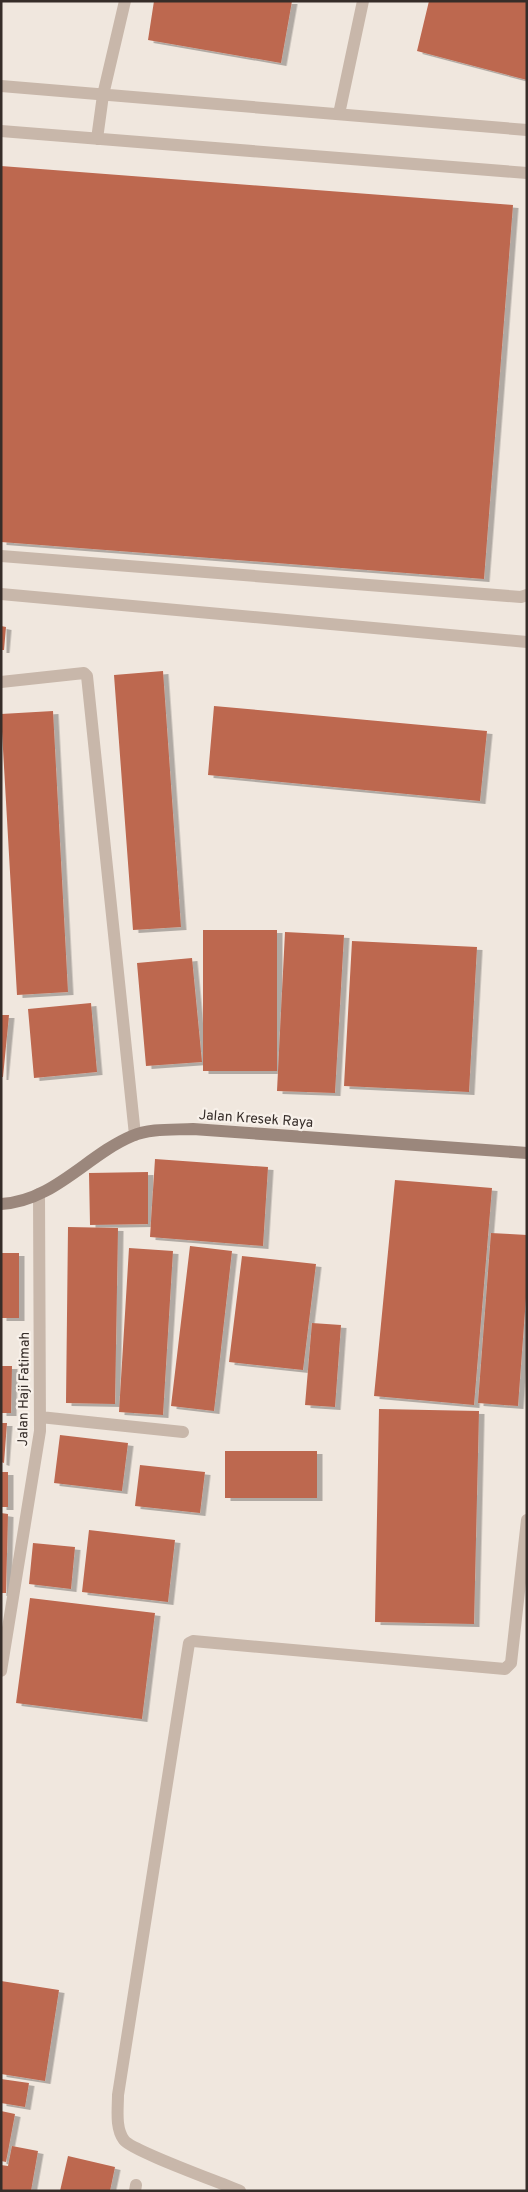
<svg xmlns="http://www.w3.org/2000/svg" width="528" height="2192" viewBox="0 0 528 2192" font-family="Overpass,sans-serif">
  <defs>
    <filter id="shadow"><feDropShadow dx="5.5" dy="3" stdDeviation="0" flood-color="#0004"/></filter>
  </defs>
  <rect width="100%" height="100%" fill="#f0e7de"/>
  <path fill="#bd6850" filter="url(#shadow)" d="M154,1H292L281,63L148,40Z
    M429,1H527V80L417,51Z
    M1,166L513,205L484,579L1,542Z
    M1,626L6,627L4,650H1Z
    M163,671L181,927L133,930L114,675Z
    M214,706L487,731L480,801L208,775Z
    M53,711L68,992L17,995L1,714Z
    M203,930H277V1071H203Z
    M285,932L344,935L335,1093L277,1091Z
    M352,941L477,947L469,1092L344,1086Z
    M192,958L202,1062L146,1066L137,963Z
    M91,1003L97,1072L34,1078L28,1009Z
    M1,1015H9L3,1077H1Z
    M155,1159L268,1167L263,1246L150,1237Z
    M148,1172V1224L90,1225L89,1173Z
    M395,1180L492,1188L474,1405L374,1396Z
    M68,1227L118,1228L115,1404L66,1403Z
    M491,1233L527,1235V1284L518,1406L478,1403Z
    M190,1246L232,1251L214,1411L171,1406Z
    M129,1248L173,1251L163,1415L119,1412Z
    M1,1253H19V1318H1Z
    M242,1256L316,1264L303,1370L229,1362Z
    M312,1323L341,1325L335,1407L305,1405Z
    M1,1366H12L11,1413H1Z
    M379,1409L479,1411L474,1624L375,1622Z
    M1,1423H7L4,1463L1,1462Z
    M60,1435L128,1443L122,1491L54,1483Z
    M225,1451H317V1498H225Z
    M140,1465L205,1472L200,1513L135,1506Z
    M1,1472H8V1507H1Z
    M1,1513L8,1514L6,1593H1Z
    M89,1530L175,1540L168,1602L82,1592Z
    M33,1543L75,1547L71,1589L29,1584Z
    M30,1598L155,1613L142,1719L16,1703Z
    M1,1981L59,1990L45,2081L1,2074Z
    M1,2079L29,2083L25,2107L1,2103Z
    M1,2111L15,2114L6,2162L1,2161Z
    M12,2146L38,2151L31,2191H1V2165L8,2166Z
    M68,2156L115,2167L110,2191H60Z"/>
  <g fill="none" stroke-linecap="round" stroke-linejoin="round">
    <path stroke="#c8b7aa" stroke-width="12" d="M1,86L527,130
      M339,114L363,1
      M1,131L527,173
      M97,139L103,95L125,1
      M1,556L521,597L527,595
      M1,594L527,642"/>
    <path stroke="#c8b7aa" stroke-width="12" d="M1,682L84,673L87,676L135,1135
      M40,1417L183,1432
      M1,1671L40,1431L39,1194
      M135,2191L136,2185
      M240,2191C222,2183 132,2151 124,2140C115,2128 118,2109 118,2095L189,1643L193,1641L505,1669L511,1663L527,1520"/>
    <path stroke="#9b877c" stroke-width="12" d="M1,1204C54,1201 87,1155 132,1136C150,1128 174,1130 193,1129L527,1153"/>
  </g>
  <g text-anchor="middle" stroke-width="4.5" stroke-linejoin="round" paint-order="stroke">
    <g font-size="14" fill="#362d29" stroke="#f8f1ea">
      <text transform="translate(256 1118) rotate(4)" y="5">Jalan Kresek Raya</text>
      <text transform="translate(23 1389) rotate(-89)" y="5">Jalan Haji Fatimah</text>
    </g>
  </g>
  <rect width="528" height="2192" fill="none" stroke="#362d29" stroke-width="5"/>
</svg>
